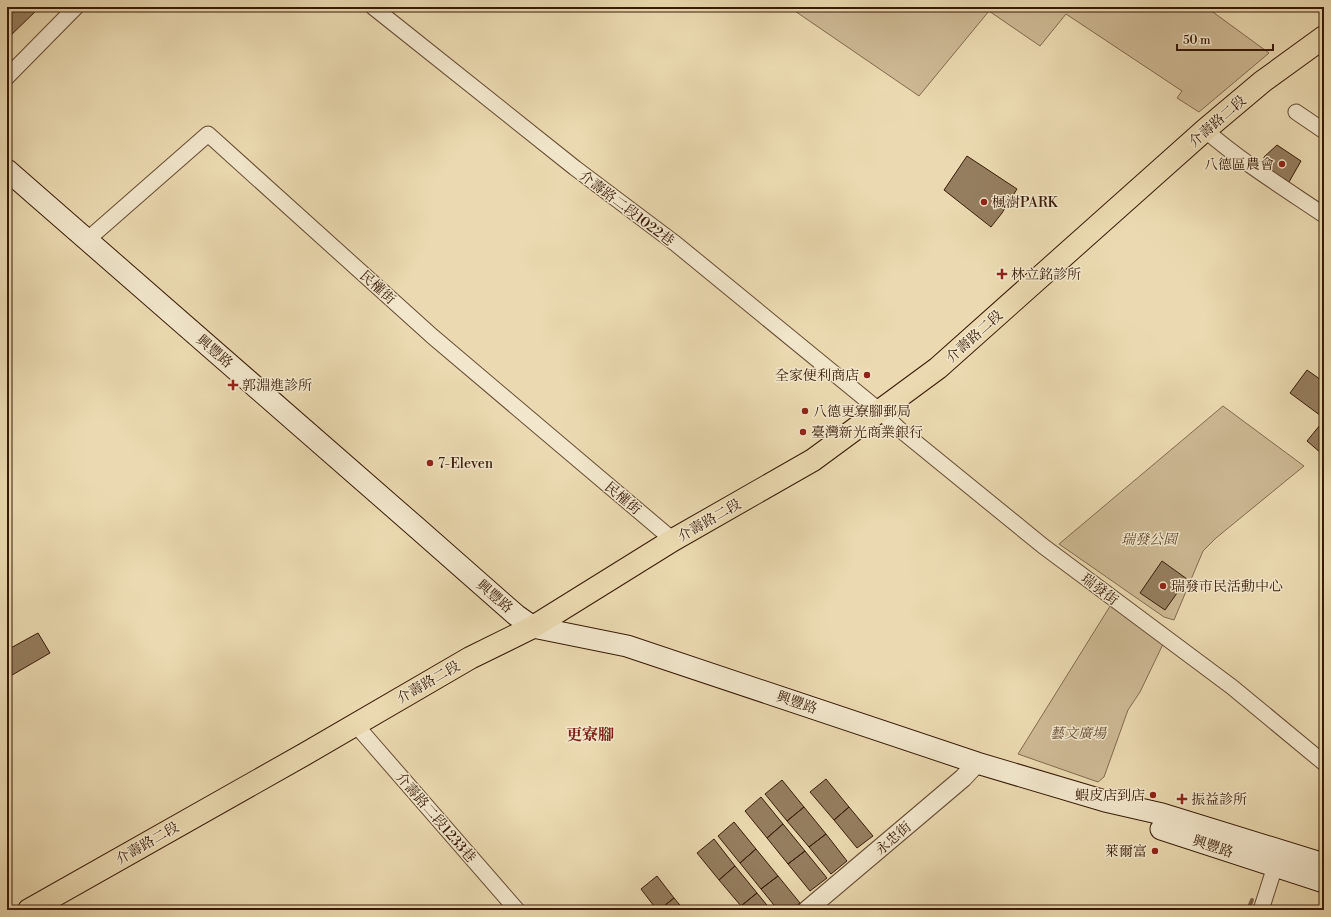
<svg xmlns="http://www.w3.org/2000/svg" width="1331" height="917" viewBox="0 0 1331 917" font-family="'Libre Bodoni','Noto Serif TC',serif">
  <rect width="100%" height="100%" fill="#ebdab1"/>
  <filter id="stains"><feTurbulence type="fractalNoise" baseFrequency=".005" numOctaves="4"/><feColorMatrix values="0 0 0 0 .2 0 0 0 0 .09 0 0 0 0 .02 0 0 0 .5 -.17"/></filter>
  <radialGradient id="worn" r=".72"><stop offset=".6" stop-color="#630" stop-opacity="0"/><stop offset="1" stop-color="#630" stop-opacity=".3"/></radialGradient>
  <path fill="#cdb994" stroke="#826a4e" d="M789,7H1206L1269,53L1199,112L1177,98L1182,91L1066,14L1040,46L989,11L919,96Z
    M1223,406L1304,466L1216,538L1203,551L1174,620L1164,617L1059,544Z
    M1112,603L1165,640L1140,692L1128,710L1104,777L1098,782L1018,754Z"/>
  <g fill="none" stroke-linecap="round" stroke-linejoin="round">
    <path stroke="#7f664a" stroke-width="4" d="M1248,910L1252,900"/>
  </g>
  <path fill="#957e5f" stroke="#381a07" d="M7,7H40L7,39Z
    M1277,145L1301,161L1289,182L1271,172L1264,163V157Z
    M967,156L1017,189L1002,213L991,227L944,190Z
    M1307,370L1324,382V412L1321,416L1290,393Z
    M1320,425L1324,428V450L1321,453L1307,441Z
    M1162,561L1187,579L1165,610L1140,593Z
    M38,633L50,653L7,678V650Z
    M826,779L849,807L834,820L810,792Z
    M782,780L804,807L787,821L765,794Z
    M761,797L783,824L767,838L745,811Z
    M804,807L826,834L809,847L787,821Z
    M849,807L873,836L857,848L834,820Z
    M734,822L756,849L740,863L718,836Z
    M783,824L805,851L788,864L767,838Z
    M826,834L847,861L831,874L809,847Z
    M714,839L735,866L719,880L697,853Z
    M756,849L778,876L761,889L740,863Z
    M805,851L827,878L810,891L788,864Z
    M735,866L757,893L741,906L719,880Z
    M657,876L674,898L659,910H657L641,889Z
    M778,876L800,903L791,910H778L761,889Z
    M757,893L771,910H744L741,906Z
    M674,898L684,910H659Z"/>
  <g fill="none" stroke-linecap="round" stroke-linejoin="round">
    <g stroke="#654a32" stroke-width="17">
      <path id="minor" d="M373,7L575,168L676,244L880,411L898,428L1043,546L1232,687L1324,763
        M7,77L76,7
        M1296,112L1324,131
        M1205,130C1242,162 1284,188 1324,215
        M87,240L208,134L432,336L673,540
        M355,724L517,910
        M1261,910L1278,857"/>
    </g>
    <g stroke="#654a32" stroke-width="20">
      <path id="tertiary" d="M807,910L917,817L963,778L977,763"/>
    </g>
    <g stroke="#381a07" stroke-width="23">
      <path id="secondary" d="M7,170L416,527L516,615L533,627L627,646L977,763L1105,801L1162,814L1324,864
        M1161,829L1324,882"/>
    </g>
    <g stroke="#381a07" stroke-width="24">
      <path id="primary" d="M29,910L305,754L470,658L533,627L673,540L813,460L938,368L1205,130L1262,82L1324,37"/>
    </g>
    <use href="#minor" stroke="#f2e7cc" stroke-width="15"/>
    <use href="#tertiary" stroke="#f2e7cc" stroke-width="18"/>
    <use href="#secondary" stroke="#f2e7cc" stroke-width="21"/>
    <use href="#primary" stroke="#ebdab1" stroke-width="22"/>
  </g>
  <g fill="#8f2418" stroke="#f2e7cc" stroke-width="1.5">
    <circle cx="1282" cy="164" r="4"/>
    <circle cx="984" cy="202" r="4"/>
    <path d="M1000 268h4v4h4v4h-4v4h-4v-4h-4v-4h4z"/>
    <circle cx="867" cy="375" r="4"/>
    <path d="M231 379h4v4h4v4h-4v4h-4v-4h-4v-4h4z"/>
    <circle cx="805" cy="411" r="4"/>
    <circle cx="803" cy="432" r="4"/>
    <circle cx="430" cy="463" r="4"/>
    <circle cx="1163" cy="586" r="4"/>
    <circle cx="1153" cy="795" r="4"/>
    <path d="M1180 793h4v4h4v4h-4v4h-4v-4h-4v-4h4z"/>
    <circle cx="1155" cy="851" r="4"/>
  </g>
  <g text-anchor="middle" stroke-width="3" stroke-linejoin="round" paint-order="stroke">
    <g font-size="14" fill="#381a07" stroke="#f2e7cc">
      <text transform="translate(1217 121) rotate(-41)" y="5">介壽路二段</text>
      <text transform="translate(627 208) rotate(37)" y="5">介壽路二段1022巷</text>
      <text transform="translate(378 287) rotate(42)" y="5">民權街</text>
      <text transform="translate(974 336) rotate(-42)" y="5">介壽路二段</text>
      <text transform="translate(215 351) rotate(41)" y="5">興豐路</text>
      <text transform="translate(623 498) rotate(40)" y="5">民權街</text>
      <text transform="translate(709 520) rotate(-30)" y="5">介壽路二段</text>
      <text transform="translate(1100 589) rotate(37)" y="5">瑞發街</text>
      <text transform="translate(495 596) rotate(41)" y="5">興豐路</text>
      <text transform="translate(428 682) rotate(-30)" y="5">介壽路二段</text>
      <text transform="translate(797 702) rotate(19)" y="5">興豐路</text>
      <text transform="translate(436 817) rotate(49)" y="5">介壽路二段1233巷</text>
      <text transform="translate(893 838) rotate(-41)" y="5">永忠街</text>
      <text transform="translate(147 843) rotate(-30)" y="5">介壽路二段</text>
      <text transform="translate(1213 846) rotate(18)" y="5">興豐路</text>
    </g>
    <g font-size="14" fill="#381a07" stroke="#f2e7cc" text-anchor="start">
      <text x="1274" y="169" text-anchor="end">八德區農會</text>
      <text x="992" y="207">楓澍PARK</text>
      <text x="1011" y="279">林立銘診所</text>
      <text x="859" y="380" text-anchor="end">全家便利商店</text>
      <text x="242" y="390">郭淵進診所</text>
      <text x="813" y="416">八德更寮腳郵局</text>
      <text x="811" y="437">臺灣新光商業銀行</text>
      <text x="438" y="468">7-Eleven</text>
      <text x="1171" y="591">瑞發市民活動中心</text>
      <text x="1145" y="800" text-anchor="end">蝦皮店到店</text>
      <text x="1191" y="804">振益診所</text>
      <text x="1147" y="856" text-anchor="end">萊爾富</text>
    </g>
    <g font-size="14" font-style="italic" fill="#654a31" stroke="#f2e7cc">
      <text x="1149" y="544">瑞發公園</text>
      <text x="1078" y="738">藝文廣場</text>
    </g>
    <g font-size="16" font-weight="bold" fill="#7a1f14" stroke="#f2e7cc">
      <text x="590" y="740">更寮腳</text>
    </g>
  </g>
  <rect width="1331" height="917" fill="none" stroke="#ebdab1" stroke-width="24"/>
  <rect x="8" y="8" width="1315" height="901" fill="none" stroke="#381a07" stroke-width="2"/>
  <rect x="12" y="12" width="1307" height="893" fill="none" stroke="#381a07"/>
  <path d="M1177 44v6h96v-6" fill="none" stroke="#381a07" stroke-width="2"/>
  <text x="1183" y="44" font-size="12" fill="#381a07" stroke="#f2e7cc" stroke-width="3" paint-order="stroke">50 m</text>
  <rect width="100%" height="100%" filter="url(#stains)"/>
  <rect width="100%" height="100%" fill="url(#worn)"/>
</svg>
